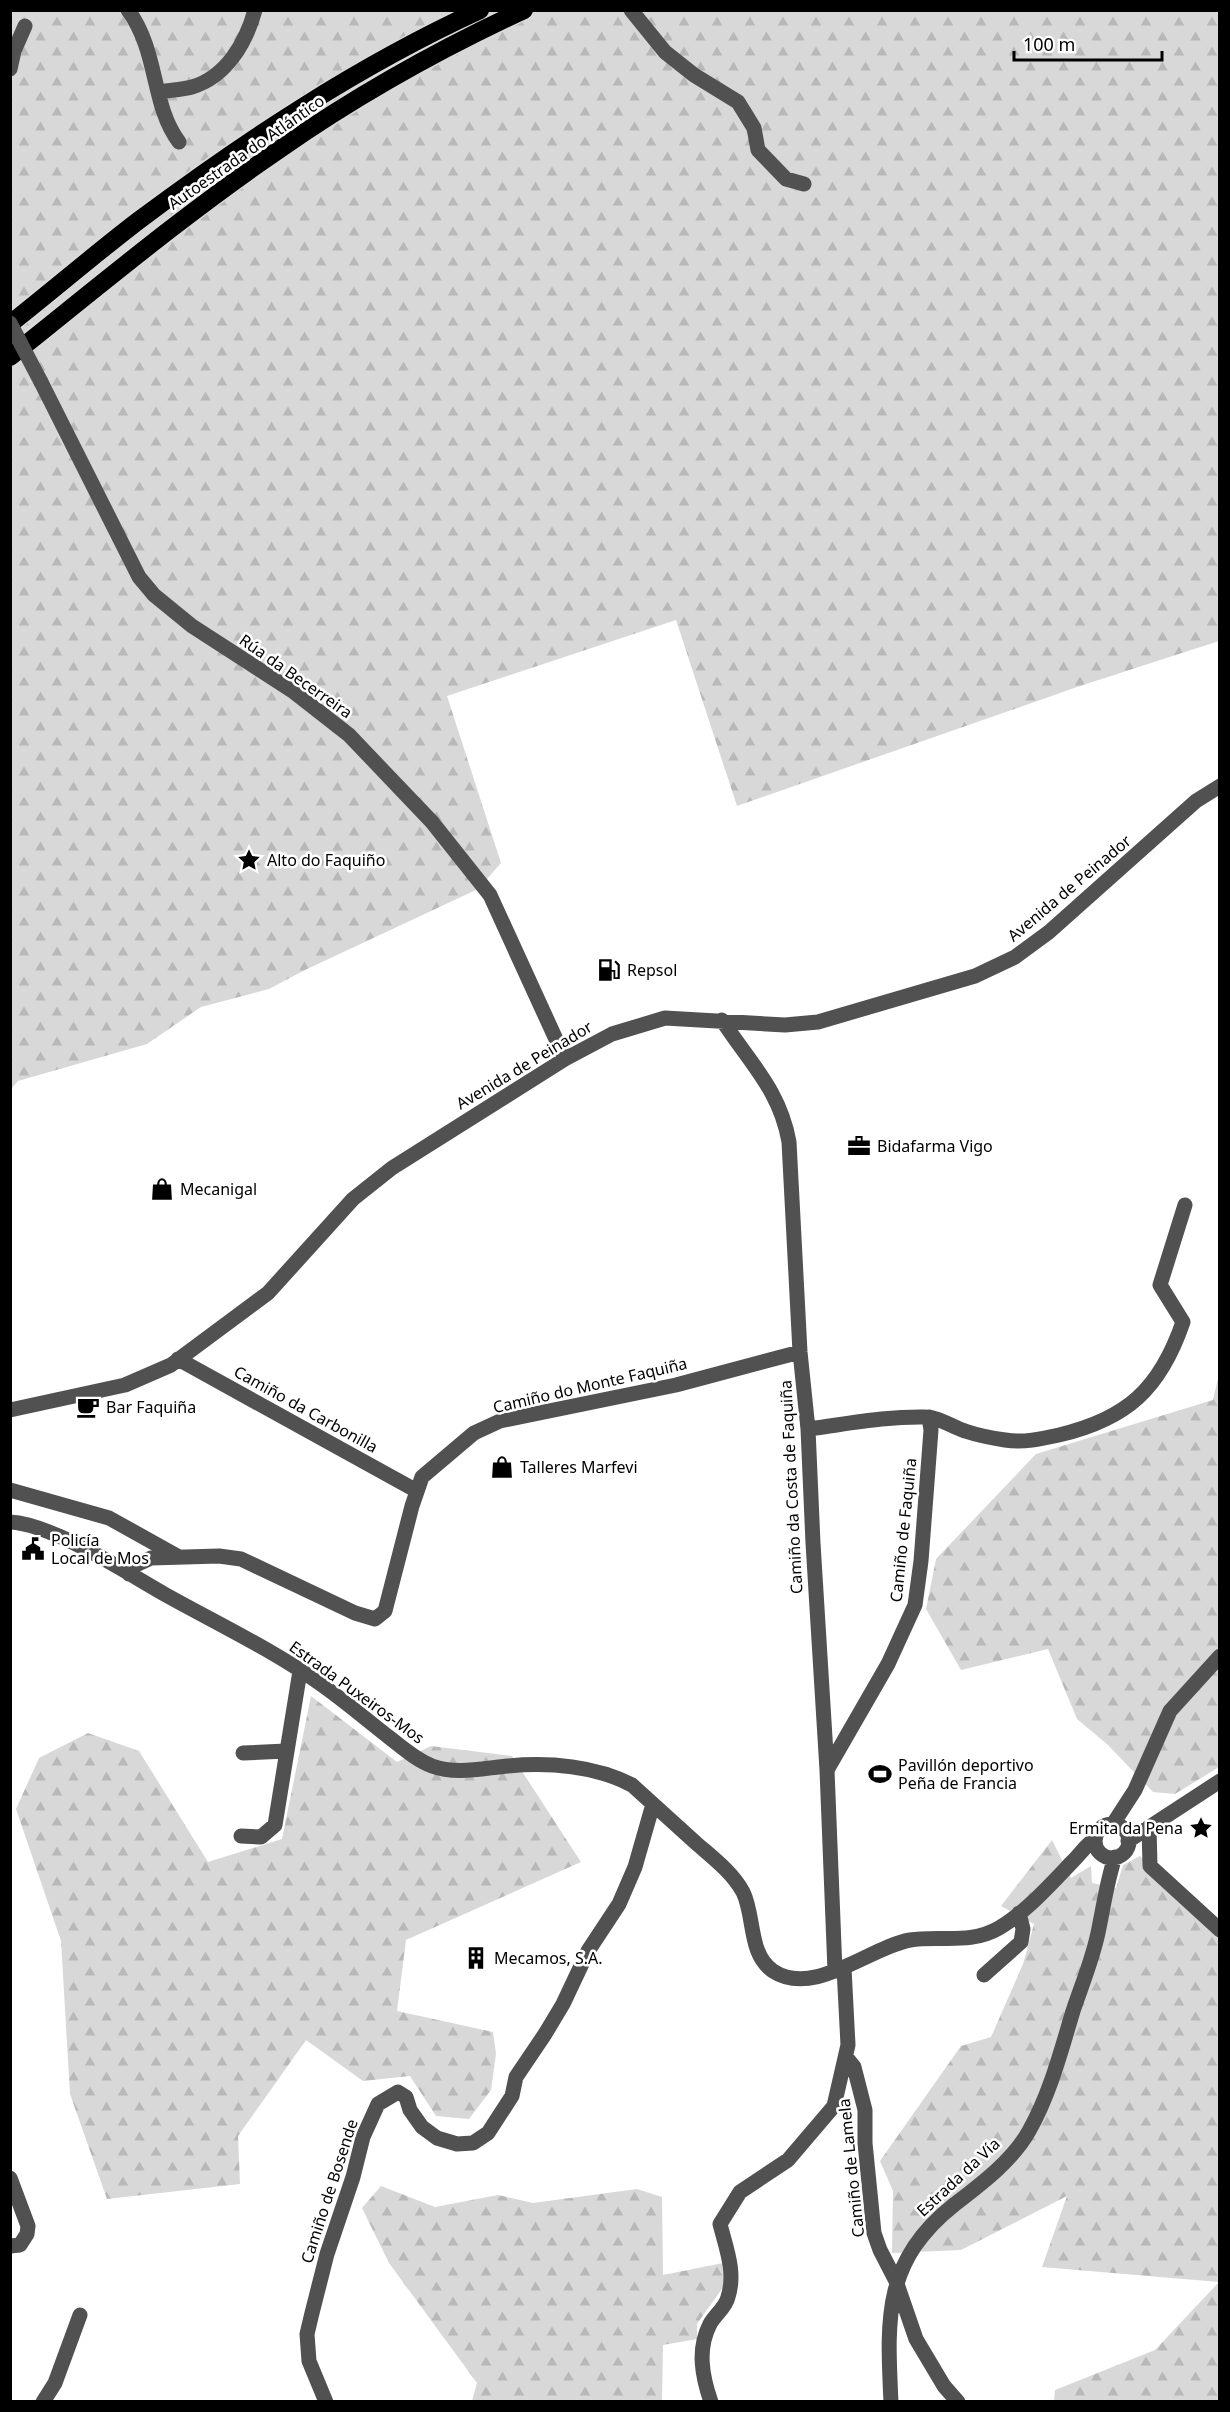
<svg xmlns="http://www.w3.org/2000/svg" width="1230" height="2412" viewBox="0 0 1230 2412" font-family="'Noto Sans',sans-serif">
  <defs>
    <pattern id="forest-firs" width="22" height="20" patternUnits="userSpaceOnUse" patternTransform="scale(1.5)"><rect width="22" height="20" fill="#d8d8d8"/><path d="M5 1l3.5 6h-7zM16 11l3.5 6h-7z" fill="#b8b8b8"/></pattern>
  </defs>
  <rect width="100%" height="100%" fill="#fff"/>
  <path fill="url(#forest-firs)" d="M11,11H1219V641L1080,686L737,806L676,620L447,696L501,863L478,889L305,970L269,989L201,1007L147,1044L18,1081L11,1089Z
    M1219,1374V1767L1175,1794L1153,1792L1108,1745L1077,1719L1048,1649L961,1670L926,1609L936,1559L1036,1454L1213,1400Z
    M311,1696L397,1762L431,1746L512,1756L581,1862L406,1940L397,2011L493,2032L496,2054L491,2090L469,2119L436,2116L410,2076L363,2081L306,2040L238,2136L240,2184L107,2199L70,2094L61,1941L16,1809L39,1758L88,1733L139,1751L208,1862L282,1839Z
    M1052,1840L1071,1878L1091,1866L1092,1883L1116,1888L1123,1865L1140,1856L1219,1931V2401H1054L1055,2390L1155,2350L1219,2282L1042,2267L1067,2196L961,2250L892,2253L893,2191L880,2161L961,2046L991,2037L1023,1964L1034,1924L1001,1906Z
    M381,2186L435,2207L498,2195L533,2203L637,2189L662,2197L663,2275L723,2263L724,2286L697,2324V2339L663,2345L662,2401H472L477,2383L389,2263L362,2208Z"/>
  <g fill="none" stroke-linecap="round" stroke-linejoin="round">
    <g stroke="#dbdbdb" stroke-width="21">
      <path id="highway" d="M10,324C53,290 95,254 138,221C245,141 358,66 480,10
        M10,357C99,286 186,213 280,149C356,96 440,49 524,10"/>
    </g>
    <path stroke="#515151" stroke-width="15" d="M128,10C159,52 151,105 179,142
      M631,10L665,52L694,75L738,102L754,128L758,150L786,179L804,184
      M10,69L14,51L25,26
      M159,92C170,90 181,90 192,87C226,77 246,43 255,10
      M41,382L139,577L154,595L192,626L294,692L349,735L432,822L490,895L565,1059
      M722,1020C749,1062 780,1090 789,1142L800,1352L808,1429L813,1543L827,1770L835,1971
      M178,1359L417,1491
      M10,1410L125,1385L171,1365L268,1293L353,1199L392,1168L565,1059L612,1034L665,1018L785,1025L818,1022L975,976L1015,957L1049,932L1196,801L1220,786
      M808,1429C847,1424 887,1416 926,1417C939,1417 952,1427 965,1431C977,1435 991,1438 1005,1440C1023,1443 1041,1439 1059,1435C1127,1419 1160,1389 1183,1322L1160,1285L1185,1205
      M10,1490L109,1518L179,1557
      M10,1522C53,1524 127,1573 166,1595C218,1624 273,1650 322,1685C346,1702 368,1721 390,1738C403,1748 416,1760 432,1766C456,1775 484,1768 508,1766C549,1762 596,1766 632,1785C653,1804 675,1824 696,1843C713,1858 732,1872 743,1892C755,1916 748,1954 773,1971C814,1998 870,1947 910,1940C940,1935 970,1945 999,1928C1026,1912 1051,1884 1073,1861C1081,1853 1085,1846 1095,1839
      M129,1574L136,1565L151,1558L219,1556L241,1559L355,1613L375,1619L385,1611L412,1506L422,1477L474,1433L500,1421L676,1385L800,1352
      M243,1753L286,1751
      M827,1770L888,1664L915,1605L921,1561L931,1430L929,1417
      M1113,1824L1135,1790L1170,1711L1220,1656
      M1095 1841a17 17 0 1 1 34 0a17 17 0 1 1-34 0Z
      M1149,1827L1150,1866L1220,1930
      M241,1836L261,1837L275,1825L300,1671
      M1128,1841L1220,1781
      M984,1975L1021,1942L1023,1929L1019,1913
      M846,2057L854,2067L865,2110V2143L874,2233L880,2250L896,2281L916,2339L944,2386L958,2402
      M10,2178L28,2226L27,2234L20,2245L10,2246
      M43,2402L55,2383L80,2315
      M326,2402L309,2361L307,2334L312,2313L327,2254L353,2177L363,2137L378,2104L398,2092L406,2097L410,2110L422,2127L437,2138L457,2144L473,2143L488,2133L512,2096L516,2077L545,2034L563,2004L588,1951L619,1904L635,1867L653,1804
      M711,2402C702,2376 697,2349 710,2324C715,2315 726,2307 728,2297C736,2272 726,2248 720,2224L740,2192L788,2160L834,2106L848,2045L844,1968
      M891,2402C887,2318 883,2261 955,2204C981,2184 1013,2160 1029,2131C1050,2094 1061,2051 1073,2011C1082,1984 1094,1956 1099,1928C1104,1904 1107,1881 1115,1857"/>
    <use href="#highway" stroke="#000" stroke-width="18"/>
    <path stroke="#515151" stroke-width="15" d="M10,323L41,382"/>
  </g>
  <defs>
    <g id="sight-bare" transform="scale(1.8)"><path d="M0-6L1.8-2.2L6-1.7L2.9 1.2L3.7 5.4L0 3.3L-3.7 5.4L-2.9 1.2L-6-1.7L-1.8-2.2Z" fill="#000" stroke="#fff" stroke-width="2.5" paint-order="stroke"/></g>
    <g id="fuel-bare" transform="scale(1.8)"><path d="M-5.5-6h7V0h2V4h1.3V-2.5L3-4.5l.8-.8L6-3V5H2.5V1h-1V6h-7ZM-4.2-4.7v3.2H.2V-4.7Z" fill="#000" stroke="#fff" stroke-width="2.5" paint-order="stroke"/></g>
    <g id="office-bare" transform="scale(1.8)"><path d="M-6-3h4V-5.5h4V-3h4V5H-6ZM-1-4.5V-3h2v-1.5ZM-6 0V1H6V0Z" fill="#000" stroke="#fff" stroke-width="2.5" paint-order="stroke"/></g>
    <g id="shop-bare" transform="scale(1.8)"><path d="M-5-2.5h2.3a2.7 3.5 0 0 1 5.4 0H5L5.5 6h-11ZM-1.5-2.5h3a1.5 2.3 0 0 0-3 0Z" fill="#000" stroke="#fff" stroke-width="2.5" paint-order="stroke"/></g>
    <g id="cafe-bare" transform="scale(1.8)"><path d="M-5.5-4.5H6V0H3Q3 3.5 0 3.5H-2.5Q-5.5 3.5-5.5 0ZM3-3.2v2h1.7v-2ZM-6 4.5H4V6H-6Z" fill="#000" stroke="#fff" stroke-width="2.5" paint-order="stroke"/></g>
    <g id="civic-bare" transform="scale(1.8)"><path d="M-.6-6.5H3V-4.5H.6V-3L4-1V1h2V6H-6V1h2V-1L-.6-3ZM-1.2 2.5V6h2.4V2.5Z" fill="#000" stroke="#fff" stroke-width="2.5" paint-order="stroke"/></g>
    <g id="stadium-bare" transform="scale(1.8)"><path d="M0-5a6.5 5 0 1 0 0 10a6.5 5 0 1 0 0-10ZM-3.5-1.8h7v3.6h-7Z" fill="#000" stroke="#fff" stroke-width="2.5" paint-order="stroke"/></g>
    <g id="building-bare" transform="scale(1.8)"><path d="M-4-6H4V6H1V3H-1V6H-4ZM-2.5-4.3h1.7v1.8h-1.7ZM.8-4.3h1.7v1.8H.8ZM-2.5-1h1.7V.8h-1.7ZM.8-1h1.7V.8H.8Z" fill="#000" stroke="#fff" stroke-width="2.5" paint-order="stroke"/></g>
  </defs>
  <g fill-rule="evenodd">
    <use href="#sight-bare" x="249" y="860"/>
    <use href="#fuel-bare" x="609" y="970"/>
    <use href="#office-bare" x="859" y="1146"/>
    <use href="#shop-bare" x="162" y="1189"/>
    <use href="#cafe-bare" x="88" y="1407"/>
    <use href="#shop-bare" x="502" y="1467"/>
    <use href="#civic-bare" x="33" y="1549"/>
    <use href="#stadium-bare" x="880" y="1774"/>
    <use href="#sight-bare" x="1201" y="1828"/>
    <use href="#building-bare" x="476" y="1958"/>
  </g>
  <g text-anchor="middle" stroke-width="5" stroke-linejoin="round" paint-order="stroke">
    <g font-size="16" fill="#000" stroke="#fff">
      <text transform="translate(246 152) rotate(-35)" y="6">Autoestrada do Atlántico</text>
      <text transform="translate(296 676) rotate(35)" y="6">Rúa da Becerreira</text>
      <text transform="translate(1069 888) rotate(-40)" y="6">Avenida de Peinador</text>
      <text transform="translate(524 1065) rotate(-31)" y="6">Avenida de Peinador</text>
      <text transform="translate(590 1385) rotate(-13)" y="6">Camiño do Monte Faquiña</text>
      <text transform="translate(306 1409) rotate(29)" y="6">Camiño da Carbonilla</text>
      <text transform="translate(791 1487) rotate(-93)" y="6">Camiño da Costa de Faquiña</text>
      <text transform="translate(903 1530) rotate(-84)" y="6">Camiño de Faquiña</text>
      <text transform="translate(357 1692) rotate(36)" y="6">Estrada Puxeiros-Mos</text>
      <text transform="translate(851 2168) rotate(-96)" y="6">Camiño de Lamela</text>
      <text transform="translate(958 2177) rotate(-43)" y="6">Estrada da Vía</text>
      <text transform="translate(329 2191) rotate(-72)" y="6">Camiño de Bosende</text>
    </g>
    <g font-size="16" fill="#000" stroke="#fff" text-anchor="start">
      <text x="267" y="866">Alto do Faquiño</text>
      <text x="627" y="976">Repsol</text>
      <text x="877" y="1152">Bidafarma Vigo</text>
      <text x="180" y="1195">Mecanigal</text>
      <text x="106" y="1413">Bar Faquiña</text>
      <text x="520" y="1473">Talleres Marfevi</text>
      <text x="51" y="1546">Policía<tspan x="51" dy="18">Local de Mos</tspan></text>
      <text x="898" y="1771">Pavillón deportivo<tspan x="898" dy="18">Peña de Francia</tspan></text>
      <text x="1183" y="1834" text-anchor="end">Ermita da Pena</text>
      <text x="494" y="1964">Mecamos, S.A.</text>
    </g>
  </g>
  <rect width="1230" height="2412" fill="none" stroke="#000000" stroke-width="24"/>
  <path d="M1014 51v9h148v-9" fill="none" stroke="#000000" stroke-width="3"/>
  <text x="1023" y="51" font-size="18" fill="#000000" stroke="#ffffff" stroke-width="4.5" paint-order="stroke">100 m</text>
</svg>
